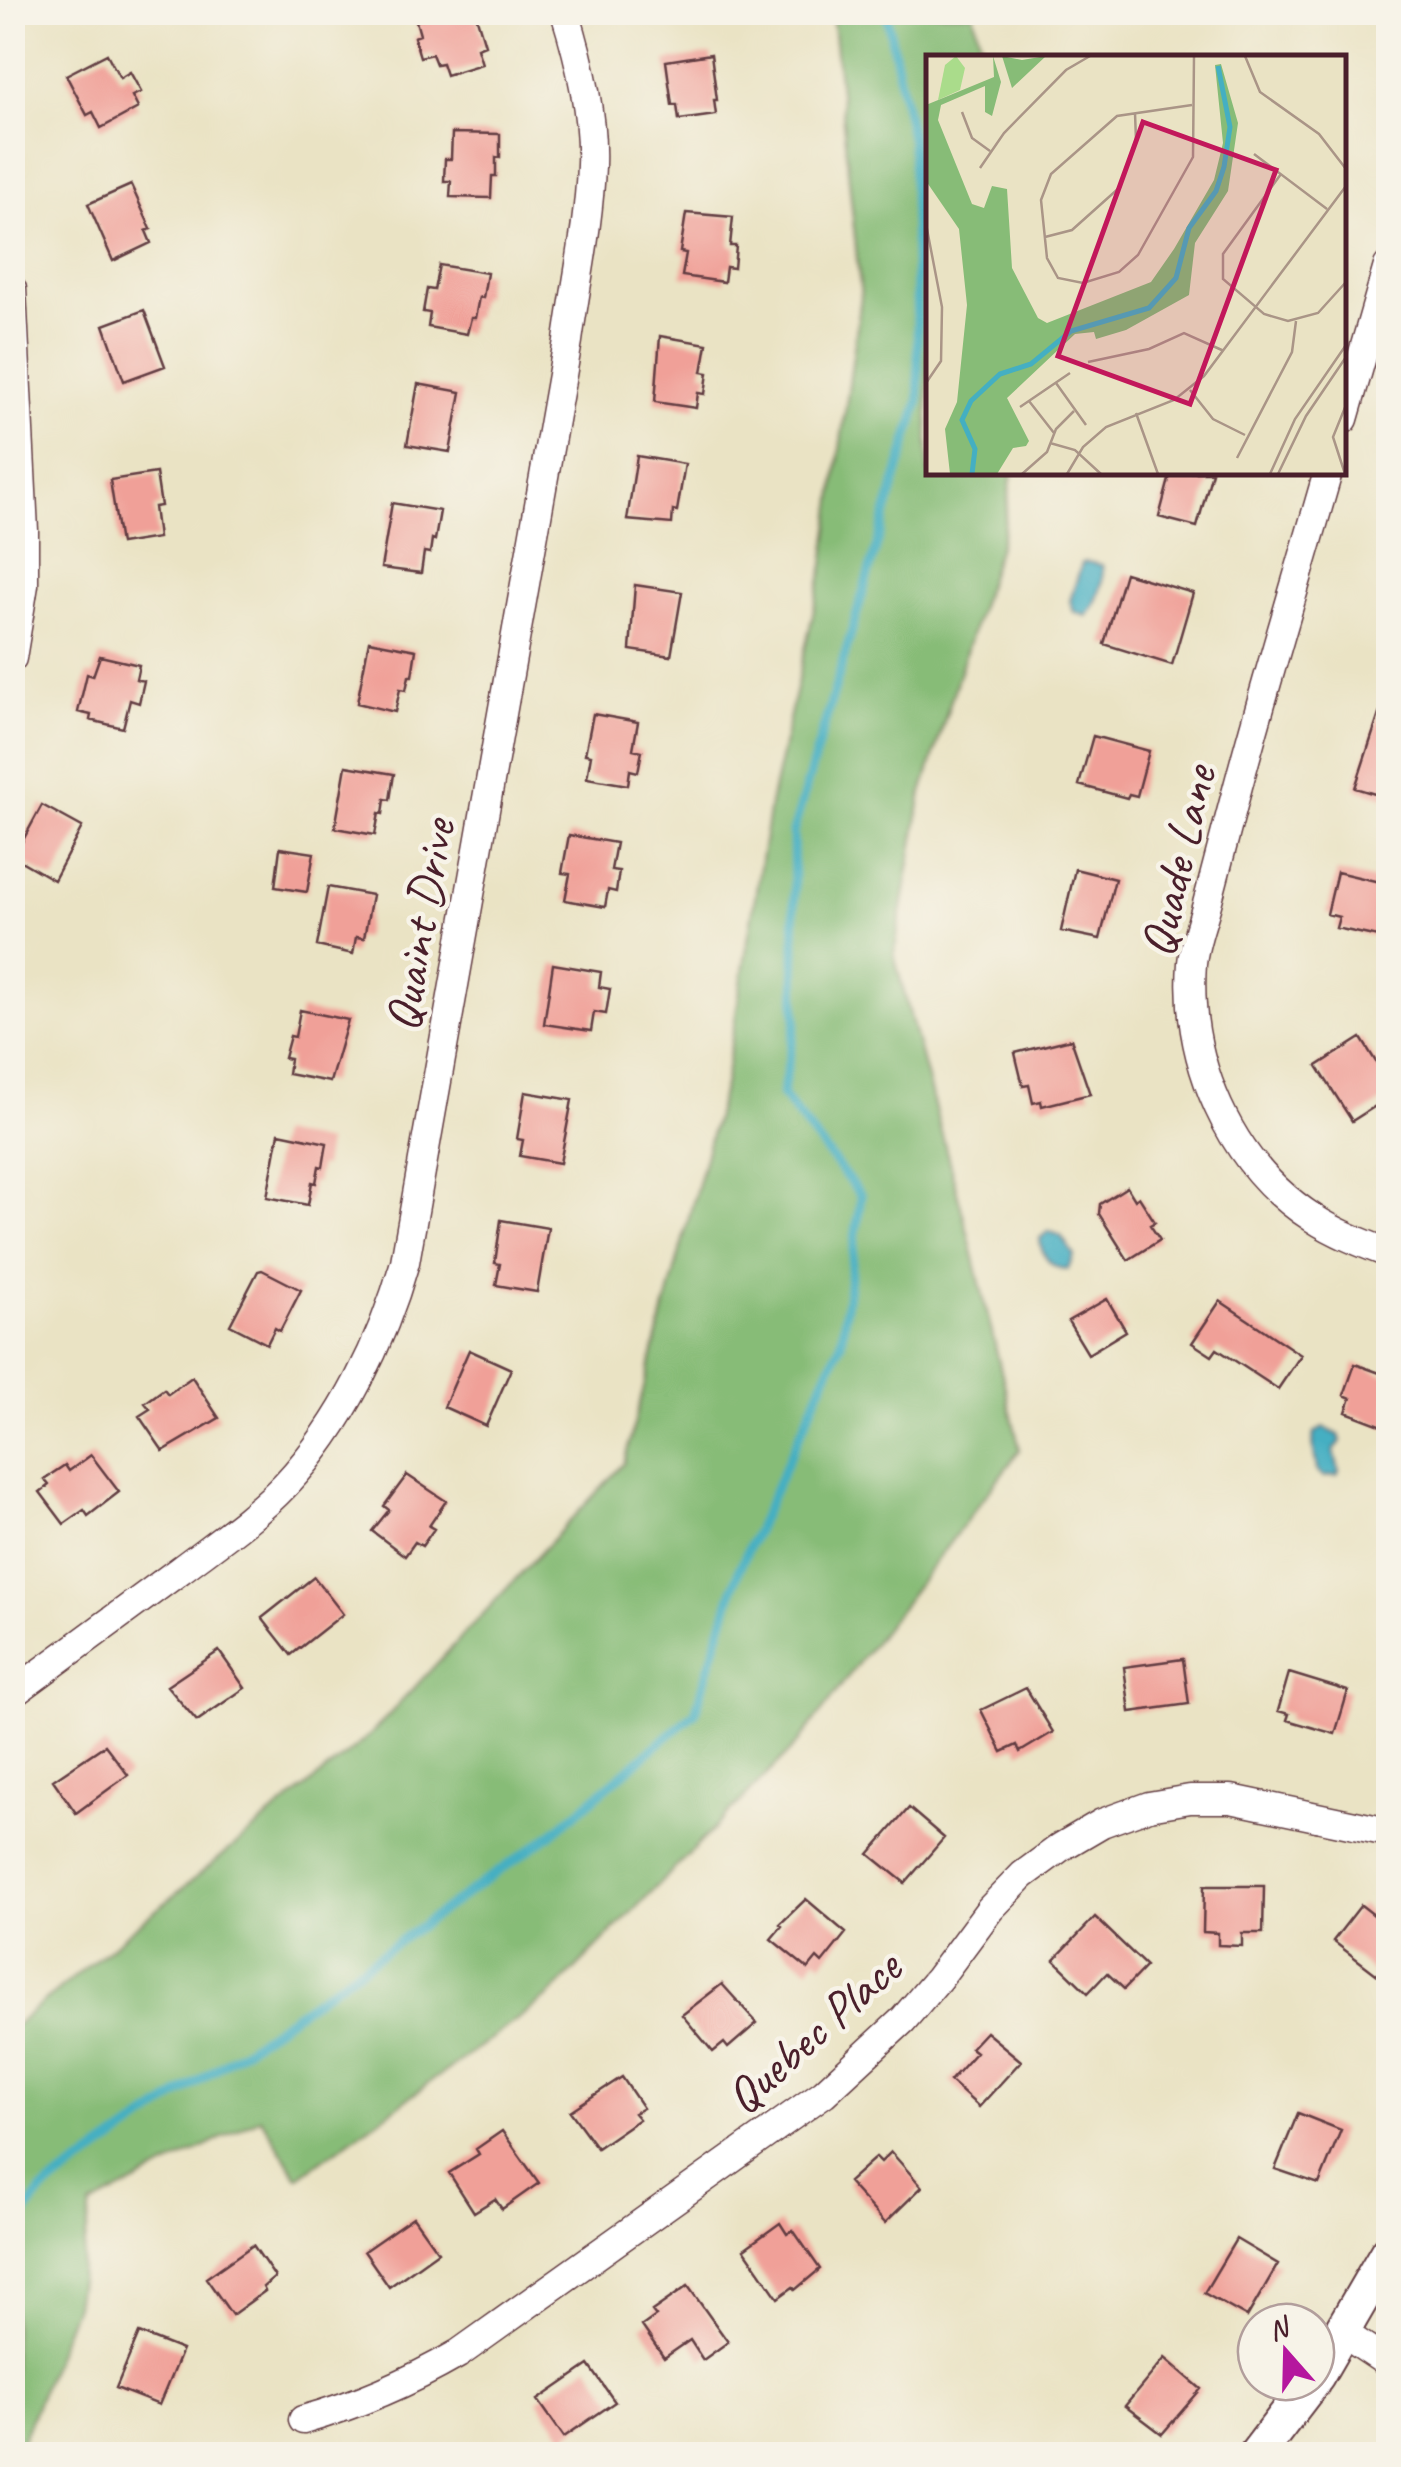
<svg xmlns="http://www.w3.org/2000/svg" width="1401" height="2467" viewBox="0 0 1401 2467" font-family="Caveat,sans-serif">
  <rect width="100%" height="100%" fill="#f7f3e8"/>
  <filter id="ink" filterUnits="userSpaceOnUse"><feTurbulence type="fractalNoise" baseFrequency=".01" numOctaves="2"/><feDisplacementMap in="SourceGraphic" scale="20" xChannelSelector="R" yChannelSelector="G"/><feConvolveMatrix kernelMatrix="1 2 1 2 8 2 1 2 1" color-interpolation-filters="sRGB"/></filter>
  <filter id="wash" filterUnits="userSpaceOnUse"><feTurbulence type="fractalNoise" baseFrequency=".0048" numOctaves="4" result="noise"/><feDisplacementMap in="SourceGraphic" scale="40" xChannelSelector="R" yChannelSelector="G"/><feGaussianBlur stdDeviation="2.25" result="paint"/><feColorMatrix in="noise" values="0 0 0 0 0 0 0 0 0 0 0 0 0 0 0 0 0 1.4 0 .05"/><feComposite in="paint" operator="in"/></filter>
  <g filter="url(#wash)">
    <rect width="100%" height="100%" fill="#eae3c4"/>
    <path fill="#87bc77" stroke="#686e51" stroke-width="2.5" d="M832,13H973L984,57L928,58V472L1012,473L1003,533L922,793L894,955L968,1233L1020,1450L797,1744L548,1997L298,2178L261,2118L91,2206L75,2305L21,2444L13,2454V2027L370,1735L624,1463L725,1081L771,799L824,565L861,297Z"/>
    <path fill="#44afc2" stroke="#476776" stroke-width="2.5" d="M1087,562L1102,565C1105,581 1097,604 1087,616L1074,612L1070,601L1082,563Z
      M1049,1231L1061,1236L1074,1255L1068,1269C1051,1270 1040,1254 1040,1238Z
      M1324,1428L1339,1435L1341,1441L1334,1451L1339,1471L1337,1475L1324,1477L1317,1471C1316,1459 1311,1446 1314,1433Z"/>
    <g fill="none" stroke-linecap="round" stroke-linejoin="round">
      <path stroke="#44afc2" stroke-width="9" d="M12,2231L42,2191L549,1836L695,1713L739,1569L841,1343L861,1196L782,1095L796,1022L793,832L919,401L912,142L886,12"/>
    </g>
    <g id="blocks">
      <path fill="#f0a098" d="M441,12H475L485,45L477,48L482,64L446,75L442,63L436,64L432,54L420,57L414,37L420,35L416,21Z
        M107,54L120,78L130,72L141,92L132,96L138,108L101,128L93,112L87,115L66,75Z
        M711,54L717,100H714L716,115L679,120L677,105H672L666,61Z
        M452,133L500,134V158L496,157V176H492L491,198L450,197L451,181H444L445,159H451Z
        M131,185L151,229L146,231L151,243L113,261L88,204Z
        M686,213L733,217L730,246H736L734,268L726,267L724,282L682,276L686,253L680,252Z
        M439,265L487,273L483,298L479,297L475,318H471L467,334L428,327L430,313L423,312L427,289L434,290Z
        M144,310L165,366L124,381L104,325Z
        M660,336L707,344L702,372L708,373L705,394L698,393L696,408L655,402Z
        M418,384L461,392L450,452L407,445Z
        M637,456L685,464L677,511L673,510L672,524L627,520Z
        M1171,472H1212L1197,527L1159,517Z
        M156,473L161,506L154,507L158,538L120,544L110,480Z
        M392,503L440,511L435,540L432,539L430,553L424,552L421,573L381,568Z
        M1125,573L1193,593L1172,665L1104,644Z
        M635,585L682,592L671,656L630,650Z
        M369,641L416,650L412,676H409L406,690L400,689L395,712L357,703Z
        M100,656L139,665L136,679L144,681L139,703L130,700L123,728L90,720L91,715L78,712L87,674L93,676Z
        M1384,699L1388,700V798L1355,788Z
        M593,714L638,722L633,749L642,751L638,772L630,770L628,785L587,778L591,755L585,754Z
        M1093,736L1149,751L1137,796L1129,794L1127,798L1079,785Z
        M346,766L394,774L390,800L385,799L383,814L379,813L375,835L335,828Z
        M42,805L82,827L54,880L14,857Z
        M569,835L616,843L611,870L619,871L616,892L608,890L605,907L565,900L570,874L562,873Z
        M280,848L314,853L307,892L275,887Z
        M1075,869L1115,879L1100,939L1061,931Z
        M1337,872L1388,884V916L1383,938L1336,928L1339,917L1327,914Z
        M328,887L372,895L364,938L356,937L353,954L317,946Z
        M553,964L601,972L599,987L610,989L606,1014L594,1012L591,1031L544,1024Z
        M300,1010L348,1020L330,1082L288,1074L290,1059L284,1058L290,1036L295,1037Z
        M1361,1038L1388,1081V1098L1352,1121L1317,1066Z
        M1071,1039L1090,1094L1042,1106L1041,1101L1033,1103L1029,1085L1023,1086L1015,1053Z
        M525,1092L572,1100L560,1163L520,1156L523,1140L517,1139Z
        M279,1133L327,1143L323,1167L319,1166L316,1183L312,1182L308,1205L267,1197Z
        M1127,1187L1135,1200L1139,1197L1155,1222L1150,1225L1160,1240L1128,1260L1099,1214L1100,1204Z
        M501,1220L548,1228L537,1292L496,1285L500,1264L495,1263Z
        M262,1270L301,1290L280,1331L275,1328L267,1344L230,1325L258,1271Z
        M1107,1299L1126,1331L1088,1354L1068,1321Z
        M1220,1301L1301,1355L1278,1389L1217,1349L1212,1356L1192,1343Z
        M469,1350L511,1369L486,1426L444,1407Z
        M1355,1364L1388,1376V1428L1346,1412L1351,1398L1344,1395Z
        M192,1377L219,1418L163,1451L139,1416L150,1409L145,1403L164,1389L168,1394Z
        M91,1455L119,1492L88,1516L84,1510L64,1524L40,1492L49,1485L44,1479L65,1465L69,1471Z
        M407,1475L446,1501L429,1526L434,1529L422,1546L415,1542L405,1556L372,1531L389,1510L384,1506Z
        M314,1577L343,1614L291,1655L262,1618Z
        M219,1651L245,1688L197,1721L167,1686Z
        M1183,1659L1189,1704L1130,1712L1124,1667Z
        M1289,1673L1348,1691L1335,1734L1287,1720L1289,1714L1278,1711Z
        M1026,1688L1053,1732L1020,1752L1017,1745L1002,1752L981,1710Z
        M105,1745L128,1775L76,1813L53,1780Z
        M909,1808L944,1838L905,1883L869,1854Z
        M1204,1886H1264L1263,1933H1242V1946L1218,1945V1933L1203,1932Z
        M806,1899L846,1933L822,1963L817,1958L808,1969L771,1939L782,1926L780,1924Z
        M1361,1905L1388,1926V1966L1380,1977L1333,1941Z
        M1095,1917L1146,1966L1124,1989L1107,1973L1088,1993L1054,1960Z
        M722,1984L757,2023L728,2048L724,2043L713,2052L682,2015Z
        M986,2032L1021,2061L979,2107L950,2081L976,2052L971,2048Z
        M622,2077L643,2108L634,2113L639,2119L597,2148L570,2111Z
        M1298,2113L1341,2130L1319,2184L1275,2169Z
        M502,2131L539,2183L502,2209L495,2199L474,2212L449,2173L479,2154L476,2149Z
        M891,2152L922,2187L885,2223L848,2182L876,2157L881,2162Z
        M413,2217L438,2252L389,2287L364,2251Z
        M780,2223L787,2234L793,2230L820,2269L795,2290L793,2287L778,2298L744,2249Z
        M1236,2239L1278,2264L1247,2317L1204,2293Z
        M253,2245L275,2277L263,2287L265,2291L232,2315L206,2278Z
        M688,2286L728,2342L703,2360L690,2340L664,2358L642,2326L656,2316L652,2311Z
        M139,2333L182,2350L159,2405L116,2388Z
        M1165,2358L1201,2389L1162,2434L1125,2406Z
        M589,2365L615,2402L564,2437L538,2400Z"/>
    </g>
  </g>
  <g filter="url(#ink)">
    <use href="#blocks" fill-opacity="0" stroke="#623c42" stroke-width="2.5"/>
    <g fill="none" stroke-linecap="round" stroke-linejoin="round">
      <g stroke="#623c42" stroke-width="31">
        <path id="minor" d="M12,289L24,531V585L12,658
          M1344,419L1388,266
          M1328,472C1298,577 1266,681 1238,786C1228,825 1217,865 1207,904C1202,923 1194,943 1192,963C1185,1060 1229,1164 1313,1218C1336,1233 1362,1243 1388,1253
          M12,1694C68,1653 123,1612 179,1571C216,1543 255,1517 286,1484C343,1423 382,1342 405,1262L568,341C576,283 589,224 591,165C593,115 580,60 565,12
          M1343,2333L1388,2363
          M303,2420C359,2404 408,2383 458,2354L824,2093L903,2020L938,1979L990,1909L1023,1875L1061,1847L1102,1823L1149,1806L1190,1799H1231L1388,1832"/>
      </g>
      <g stroke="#623c42" stroke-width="39">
        <path id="tertiary" d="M1316,2376L1388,2252
          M1257,2454L1312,2382"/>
      </g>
      <use href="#minor" stroke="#fff" stroke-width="28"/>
      <use href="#tertiary" stroke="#fff" stroke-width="35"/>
    </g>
  </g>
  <g text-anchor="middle" stroke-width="9" stroke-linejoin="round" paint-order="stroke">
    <g font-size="50" fill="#4a1f2b" stroke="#f7f3e8">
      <text transform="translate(1176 861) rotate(-77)" y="18">Quade Lane</text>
      <text transform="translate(418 925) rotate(-80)" y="18">Quaint Drive</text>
      <text transform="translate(812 2031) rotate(-42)" y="18">Quebec Place</text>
    </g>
  </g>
  <g transform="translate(926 55)">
    <rect width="420" height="420" fill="#eae3c4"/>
    <path d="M30,1L39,13L34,35L12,45L19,10Z" fill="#aadc8b"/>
    <path d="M67,1L75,27L66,61L59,57V31L15,50L12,65L46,149L58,153L66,131L81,134L86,213L112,263L121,268L225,227L248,194L288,125L297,88L289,10L295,9L312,68L302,136L269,188L263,240L200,275L170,284L168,277L149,279L81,343L103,386L100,391L87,393L71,419H24L19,374L31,347L41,250L33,174L0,126V50L68,22ZM76,1L96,5L120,1L86,33Z" fill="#87bc77"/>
    <path fill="none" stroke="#44afc2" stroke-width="5" d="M46,419L49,394L36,365L45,346L74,319L105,309L145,276L223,253L250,223L263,173L290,136L298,112L304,72L292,11"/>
    <path fill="none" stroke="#aa9587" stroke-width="2.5" d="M319,1L334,37L393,79L420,114M266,50L191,61L125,119L115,145L121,203L132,223L157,228L193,217L212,200L267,102L268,1M36,57L46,83L64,96M328,99L401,154M54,113L78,78L140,15L164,1M355,119L297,199V224L338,259L362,266L392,258L420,227M0,169L16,252L15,306L0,328M119,182L146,175L193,133L210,85L209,58M162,307L223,294L258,278L298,296M130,328L160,370M264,335L287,364L319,380M103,346L128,378M94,352L144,318M210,358L232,419M124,388L149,395L175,419M311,403L366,297L370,266M96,419L121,397L130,374L148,356M141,419L157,392L180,372L248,345L278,321L420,131M344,419L369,364L420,290M352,419L380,361L420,302M419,419L407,382L420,350"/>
    <path fill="#c2185b" fill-opacity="0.15" stroke="#c2185b" stroke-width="5" d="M217,67L350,115L264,349L132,301Z"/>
    <rect width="420" height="420" fill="none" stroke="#4a1f2b" stroke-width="5"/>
  </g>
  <rect width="1401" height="2467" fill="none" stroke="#f7f3e8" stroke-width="50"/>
  <g transform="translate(1286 2352) rotate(340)"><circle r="48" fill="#f7f3e8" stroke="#b29e9c" stroke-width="2.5"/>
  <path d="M0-8L18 38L0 25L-18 38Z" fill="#b5179e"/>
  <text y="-15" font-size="28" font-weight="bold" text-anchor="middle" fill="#4a1f2b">N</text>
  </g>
</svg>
